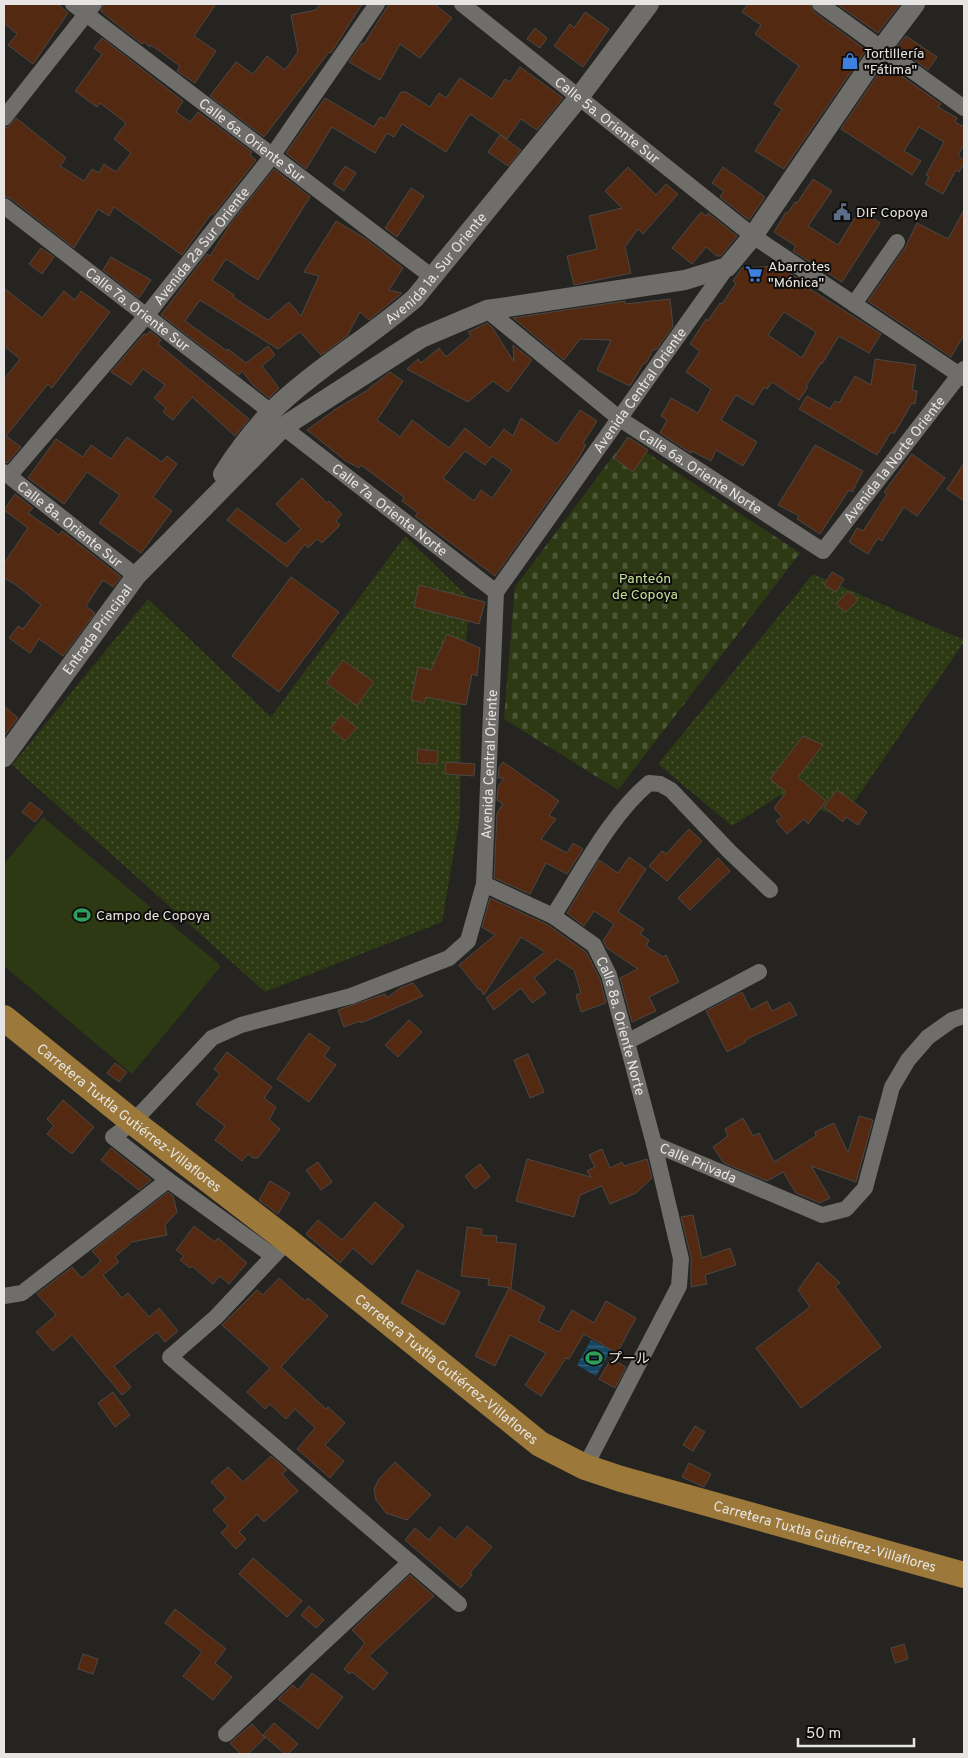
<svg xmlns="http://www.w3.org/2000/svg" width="968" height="1758" viewBox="0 0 968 1758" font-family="Overpass,'Noto Sans JP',sans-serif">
  <defs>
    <pattern id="grass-dots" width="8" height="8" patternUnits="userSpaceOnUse" patternTransform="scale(1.25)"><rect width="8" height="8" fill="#2d3913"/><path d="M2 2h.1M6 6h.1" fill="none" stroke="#4b5635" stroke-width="1.8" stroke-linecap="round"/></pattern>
    <pattern id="cemetery-stones" width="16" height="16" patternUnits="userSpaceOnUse" patternTransform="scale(1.25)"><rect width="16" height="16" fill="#2d3913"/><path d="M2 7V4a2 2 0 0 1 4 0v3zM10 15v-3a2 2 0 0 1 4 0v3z" fill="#4b5635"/></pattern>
    <pattern id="water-rules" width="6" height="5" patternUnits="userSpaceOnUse" patternTransform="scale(1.25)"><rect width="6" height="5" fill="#164864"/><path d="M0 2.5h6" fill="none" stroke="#38627a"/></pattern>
  </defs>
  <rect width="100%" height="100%" fill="#252421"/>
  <path fill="url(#grass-dots)" d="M405,536L470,599L461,692L460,816L442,922L265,992L12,765L148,599L271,717Z
    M813,574L964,640V642L843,818L780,795L732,826L658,764Z"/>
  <path fill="url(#cemetery-stones)" d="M626,439L800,553L618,790L504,719L515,587Z"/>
  <path fill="#2d3913" d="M43,817L221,966L132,1074L4,966V864Z"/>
  <path fill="url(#water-rules)" d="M591,1340L611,1350L596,1376L577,1365Z"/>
  <path fill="#532912" stroke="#4c4846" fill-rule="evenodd" d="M4,4H58L68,13L33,64L8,45L17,34L4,23Z
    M104,4H216L194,36L216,51L195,83L177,71L180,66L151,45L150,47L144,42L142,44L114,22L101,11Z
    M320,4H362L331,53L329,52L264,137L210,96L236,62L253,74L267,56L285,70L298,52L291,15L316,10Z
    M389,4H434L452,18L420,58L400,44L380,80L349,62L362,43L364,44Z
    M748,4H810L814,12L866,50L784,169L755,151L782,109L774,104L799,66L755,34L761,25L742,12Z
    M837,4H900L878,33Z
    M585,12L609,29L583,67L554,46L570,24L574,28Z
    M535,28L547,38L540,48L527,39Z
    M906,36L937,57L928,70L897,47Z
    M102,38L183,101L176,112L190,122L198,112L252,152L250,155L256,160L213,215L211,214L182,255L114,207L109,216L98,209L74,248L10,198L4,196V128L8,127L16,118L66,158L60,166L84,181L92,169L99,173L104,164L116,172L131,153L114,139L126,123L100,103L97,107L75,91L102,54L94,48Z
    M885,64L941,104L938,107L957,118L955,122L964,127V144L958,156L964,160V163L959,172L956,170L943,194L925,184L929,177L926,175L944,142L919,127L904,151L921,161L912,175L841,129Z
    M520,67L563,98L537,130L521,119L507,139L470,114L446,152L402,124L394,137L387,133L375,153L332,127L306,169L286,153L325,98L374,127L380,117L385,119L401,92H406L430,107L439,93L446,98L460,78L492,99L505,79L510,82Z
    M500,135L521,150L508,166L488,152Z
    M345,166L356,173L344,191L333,184Z
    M628,167L656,195L666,184L678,194L643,234L638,229L625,247L631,273L574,285L567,256L597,249L589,216L622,208L605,191Z
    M723,167L765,197L749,220L720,197L724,191L712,183Z
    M274,169L310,197L258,280L226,259L212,280L234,295L233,297L268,320L289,302L301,316L319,276L304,272L336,221L366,239L403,268L389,290L402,293L369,320L360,312L347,336L321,355L300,332L278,349L200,300L185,321L227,351L228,349L246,363L268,346L275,355L262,366L279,388L269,398L253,385L242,371L239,375L161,315L207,254L210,256L229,226Z
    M813,179L832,191L808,226L838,245L860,210L880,223L842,282L793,251L796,246L774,232L786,212L788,213L795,202L797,203Z
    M411,188L424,196L397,237L385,228Z
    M964,210V335L951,357L868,301L905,248L917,223L948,239Z
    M701,212L706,216L708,213L737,236L721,256H717L706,247L692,264L672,248Z
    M41,248L54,257L42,274L29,264Z
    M111,257L151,280L139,298L103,270Z
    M779,266L803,282L802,284L881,334L869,353L839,336L822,364L821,363L806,386L808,387L799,400L772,382L767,389L764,387L753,405L736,395L721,420L757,442L743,466L716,450L711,461L692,451L691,453L660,433L667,420L661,416L671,398L698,413L711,389L686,372L700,351L690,344L706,319L708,321L720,303L722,304L736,283L733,281L742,268ZM784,312L816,332L802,358L768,335Z
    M4,288L42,318L64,291L75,300L81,291L110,312L52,388L48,384L6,436L21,447L7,463L4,462V379L20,359L4,346Z
    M670,299L673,326L656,350L653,349L647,362L643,364L630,386L597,370L611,340L580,339L564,360L513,318L625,301V304Z
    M487,323L492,327L514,362L513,345L532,360L508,392L493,381L468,402L407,369L418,359L421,363L439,348L446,357L471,336L468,332Z
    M150,331L161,340L158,344L249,419L235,436L192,397L173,420L163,412L166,408L154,398L165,385L143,369L131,385L111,372L144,334L147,335Z
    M875,359L916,365L912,390L917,391L915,404L912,403L894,434L891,432L877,455L799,409L807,396L830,409L835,401L839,403L855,376L871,385Z
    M390,372L403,381L377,420L400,437L412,420L449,448L465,428L490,448L504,429L513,436L521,418L557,444L580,410L597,421L583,443L586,445L578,459L495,576L415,516L418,513L402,501L404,497L361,465L359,468L346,461L307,430L336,409L366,391ZM465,451L485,465L492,456L512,470L492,498L481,490L474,501L443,478Z
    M127,437L162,462L167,456L177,464L153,497L172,511L141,553L99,523L120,495L87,472L64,504L28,478L56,439L83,457L91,445L111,459Z
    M628,437L648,450L633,472L614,458Z
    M815,445L863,471L852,492L849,490L820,534L797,519L799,516L778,505Z
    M912,454L945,478L917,516L904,507L882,541L878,538L868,554L849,542L857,528L863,531L887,494L884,492Z
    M964,463V501L947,489Z
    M302,478L327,503L329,501L342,514L336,521L340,525L322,543L317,539L308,548L305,544L287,567L227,520L237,508L285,544L301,529L276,504Z
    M15,494L33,508L28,513L59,535L62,531L121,577L113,587L103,580L86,606L95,613L63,656L39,639L30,653L9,638L18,626L23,629L41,605L15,584L4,578V563L28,528L4,510Z
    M832,572L844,579L836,592L824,585Z
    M291,577L339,612L279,692L232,656Z
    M419,585L485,602L479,624L414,607Z
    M848,591L858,600L846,612L836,604Z
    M447,634L480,648L477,676L472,674L466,705L426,697L424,703L411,700L418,667L431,670Z
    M343,660L374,682L357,706L326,683Z
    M4,706L18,718L4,736Z
    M341,715L357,728L345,741L330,728Z
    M803,736L823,745L798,777L826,801L808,824L804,819L787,834L776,821L782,817L774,808L786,792L770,779Z
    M418,749L438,751L437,764L417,763Z
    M446,762L475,764L474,776L445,774Z
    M503,762L559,801L549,815L556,819L541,839L567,853L573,843L583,849L567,874L546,863L530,894L494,878L497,813L503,804L497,800L498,787L504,778H498L499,768Z
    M837,790L867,812L858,825L846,817L843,822L824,807Z
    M30,802L43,812L35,822L22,812Z
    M689,829L702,841L667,881L649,866L662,851L666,854Z
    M629,857L646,869L618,912L644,929L640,934L649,940L646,946L663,957L666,955L679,982L649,997L656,1011L632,1022L620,978L638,969L607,948L603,941L614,924L594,911L584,926L567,913L599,860L618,873Z
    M718,858L730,871L690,910L678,898Z
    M490,898L548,925L586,952L600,979L606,1003L581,1012L576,995L581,993L574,970L557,959L534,978L546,993L532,1003L521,988L494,1010L486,998L545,952L521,937L484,995L480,989L479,990L459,965L495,935L482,927Z
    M413,983L423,996L361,1023L360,1021L344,1027L338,1010L385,994L387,998L400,988Z
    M742,992L751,1010L767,1001L772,1011L790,1002L797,1015L745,1040L746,1042L727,1052L706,1011Z
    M409,1020L422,1032L398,1057L385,1045Z
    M309,1033L330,1048L324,1056L336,1065L309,1102L277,1079Z
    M227,1052L272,1087L264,1098L276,1107L269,1120L280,1129L258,1158H253L248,1154L242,1161L215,1140L225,1126L196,1104L220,1074L214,1069Z
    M528,1054L544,1092L530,1098L514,1060Z
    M115,1063L127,1072L119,1082L107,1073Z
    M63,1100L94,1127L72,1154L47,1134L54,1126L47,1119Z
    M859,1116L873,1120L856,1182L811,1166L830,1198L820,1203L796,1193L783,1172L767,1181L724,1163L713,1147L728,1136L725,1129L743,1118L753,1136L759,1133L774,1162L816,1136L815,1132L834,1123L848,1153Z
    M111,1148L151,1180L149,1182L139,1190L101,1160Z
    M602,1149L610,1168L622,1162L624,1166L647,1159L652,1178L636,1193L610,1204L602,1186L580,1195L574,1217L516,1201L527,1159L591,1177L587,1171L595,1167L589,1155Z
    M318,1162L332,1182L321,1190L306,1170Z
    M480,1164L490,1177L475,1189L465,1176Z
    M270,1181L290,1193L278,1214L259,1200Z
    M168,1192L173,1196L177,1212L165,1225L167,1235L132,1242L115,1257L119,1262L103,1275L122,1298L128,1293L149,1317L159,1308L178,1331L165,1342L157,1332L114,1366L131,1387L122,1395L72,1335L53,1351L36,1332L56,1315L37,1294L72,1267L82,1278L101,1261L92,1251Z
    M375,1202L404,1226L372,1265L353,1248L340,1263L306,1234L318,1220L342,1240Z
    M693,1215L702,1258L730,1248L736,1265L705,1275L707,1284L691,1287V1257L681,1217Z
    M194,1226L215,1242L218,1238L247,1263L229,1284L220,1276L213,1284L192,1266L190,1268L180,1260L184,1256L176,1250Z
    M467,1227L482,1229L481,1235L497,1236L496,1242L516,1244L511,1288L488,1285L489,1279L461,1276Z
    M818,1262L840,1283L835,1286L881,1347L801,1408L756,1348L810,1307L798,1290Z
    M417,1270L460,1292L444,1325L401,1303Z
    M279,1278L305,1301L308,1298L328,1316L281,1367L326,1409L328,1407L345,1423L325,1445L344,1461L330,1478L297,1449L315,1428L295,1409L286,1419L270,1404L265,1409L247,1392L270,1368L222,1325L257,1290L263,1295Z
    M509,1288L545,1307L538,1321L559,1332L572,1310L594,1323L606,1301L636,1318L617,1353L584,1334L569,1359L566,1358L541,1396L525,1385L546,1353L510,1335L495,1366L475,1356Z
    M611,1359L626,1367L615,1388L599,1379Z
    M113,1392L130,1415L115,1427L98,1403Z
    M695,1426L705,1432L693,1451L683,1445Z
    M271,1456L287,1470L282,1474L298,1491L264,1522L257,1514L239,1532L246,1539L236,1549L221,1533L228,1526L213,1510L226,1498L211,1482L228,1467L243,1482Z
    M395,1462L431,1495L407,1520L386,1513L376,1500L374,1489L379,1479Z
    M689,1463L711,1474L704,1487L682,1477Z
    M467,1526L492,1547L470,1573L472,1575L461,1588L405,1540L415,1528L429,1540L440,1527L455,1540Z
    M253,1558L302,1601L287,1617L239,1574Z
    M410,1575L434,1596L369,1656L388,1673L374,1690L352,1672L349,1674L344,1669L365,1643L352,1630Z
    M309,1606L324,1620L316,1628L301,1615Z
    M175,1609L226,1649L215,1663L232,1677L213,1700L183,1676L202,1652L165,1623Z
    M904,1644L908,1659L895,1663L891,1648Z
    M83,1654L98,1659L93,1674L78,1669Z
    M312,1673L343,1697L318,1729L278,1699L293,1685L298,1690Z
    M274,1723L298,1744L288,1754H285L263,1735Z
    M252,1724L265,1738L248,1754H241L230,1743Z"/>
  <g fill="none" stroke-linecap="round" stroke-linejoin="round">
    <g stroke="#706e6a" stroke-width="16">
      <path id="s1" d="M73,4L431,276"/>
      <path id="s2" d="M462,4L753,236L964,378"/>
      <path d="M820,4L964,108"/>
      <path d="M4,118L94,4"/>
      <path id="s3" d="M4,206L271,412"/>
      <path d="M854,304L897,242"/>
      <path id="s4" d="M487,310L620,419L823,551L964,369"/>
      <path id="s5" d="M283,427L496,592"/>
      <path id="s6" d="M4,472L136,576"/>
      <path id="s7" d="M9,476L146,316L272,156L377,4"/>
      <path id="s8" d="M484,884L553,916L594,945L609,975L654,1144L681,1259L679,1286L585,1467"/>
      <path d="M553,916C582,872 608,818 649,783L660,784L671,790L729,851L770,890"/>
      <path d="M627,1042L759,972"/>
      <path id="s9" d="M654,1144L822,1215L846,1209L865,1188L892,1087L908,1060L928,1037L952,1020L964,1016"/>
      <path d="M279,1250L216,1317L170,1357L459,1604"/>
      <path id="s10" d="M273,1256L168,1180L113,1137L133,1122L212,1038L241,1025L351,996L449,958L468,941L484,884L496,592L727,267"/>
      <path d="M4,1296L22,1293L168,1180"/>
      <path d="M226,1734L410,1562"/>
    </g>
    <g stroke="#706e6a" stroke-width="20">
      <path id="s11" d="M223,474C237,452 252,432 270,413C312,371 369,338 415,298L580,96L649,4"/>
      <path id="s12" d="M4,757L136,576L283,427L421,338L487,310L685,280L727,267L753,236L881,49L915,4"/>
    </g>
    <path stroke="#9c783a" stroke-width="26" id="s13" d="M4,1018L133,1122L288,1241L540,1444L585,1467L621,1479L964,1575"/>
  </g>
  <defs>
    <g id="shop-bare" transform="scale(1.35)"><path d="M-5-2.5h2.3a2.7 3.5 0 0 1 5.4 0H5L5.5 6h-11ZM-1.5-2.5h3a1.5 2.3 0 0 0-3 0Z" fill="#3f7fe0" stroke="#0e0d0c" stroke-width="2.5" paint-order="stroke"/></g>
    <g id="civic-bare" transform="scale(1.35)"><path d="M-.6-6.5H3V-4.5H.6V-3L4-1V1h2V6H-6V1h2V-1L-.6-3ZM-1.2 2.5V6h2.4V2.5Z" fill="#5c6f8a" stroke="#0e0d0c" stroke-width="2.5" paint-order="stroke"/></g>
    <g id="supermarket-bare" transform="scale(1.35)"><path d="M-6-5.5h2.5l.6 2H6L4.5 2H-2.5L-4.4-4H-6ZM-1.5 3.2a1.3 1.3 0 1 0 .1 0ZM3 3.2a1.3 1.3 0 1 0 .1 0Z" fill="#3f7fe0" stroke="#0e0d0c" stroke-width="2.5" paint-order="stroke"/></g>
    <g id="stadium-bare" transform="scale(1.35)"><path d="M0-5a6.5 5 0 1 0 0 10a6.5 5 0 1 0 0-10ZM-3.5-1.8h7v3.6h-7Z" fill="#2e9e5b" stroke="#0e0d0c" stroke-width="2.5" paint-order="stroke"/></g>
  </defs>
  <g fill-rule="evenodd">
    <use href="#shop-bare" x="850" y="61"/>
    <use href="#civic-bare" x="842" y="212"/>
    <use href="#supermarket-bare" x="754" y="274"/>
    <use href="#stadium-bare" x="82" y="915"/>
    <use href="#stadium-bare" x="594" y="1358"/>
  </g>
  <g text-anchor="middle" stroke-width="4" stroke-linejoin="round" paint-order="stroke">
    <g font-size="14" fill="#e6e5e3" stroke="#0e0d0c" text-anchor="start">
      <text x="864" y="58">Tortillería<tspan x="864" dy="16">"Fátima"</tspan></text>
      <text x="856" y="217">DIF Copoya</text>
      <text x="768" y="271">Abarrotes<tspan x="768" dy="16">"Mónica"</tspan></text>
      <text x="96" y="920">Campo de Copoya</text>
      <text x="608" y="1363">プール</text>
    </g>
    <g font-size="14" fill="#e6e5e3" stroke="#0e0d0c">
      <text dy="5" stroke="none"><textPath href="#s2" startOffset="186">Calle 5a. Oriente Sur</textPath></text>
      <text dy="5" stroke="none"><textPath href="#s1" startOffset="225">Calle 6a. Oriente Sur</textPath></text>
      <text dy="5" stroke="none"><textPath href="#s7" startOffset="300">Avenida 2a Sur Oriente</textPath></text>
      <text dy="5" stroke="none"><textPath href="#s11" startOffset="298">Avenida 1a. Sur Oriente</textPath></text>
      <text dy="5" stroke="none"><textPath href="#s3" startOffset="169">Calle 7a. Oriente Sur</textPath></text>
      <text dy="5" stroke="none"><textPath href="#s10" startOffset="1215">Avenida Central Oriente</textPath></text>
      <text dy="5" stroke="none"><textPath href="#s4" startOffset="530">Avenida 1a Norte Oriente</textPath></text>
      <text dy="5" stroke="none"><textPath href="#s4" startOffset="268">Calle 6a. Oriente Norte</textPath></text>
      <text dy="5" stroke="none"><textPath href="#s5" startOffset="135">Calle 7a. Oriente Norte</textPath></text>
      <text dy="5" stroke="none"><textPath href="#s6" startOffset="84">Calle 8a. Oriente Sur</textPath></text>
      <text dy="5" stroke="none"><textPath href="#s12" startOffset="158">Entrada Principal</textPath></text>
      <text dy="5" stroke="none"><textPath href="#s10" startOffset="795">Avenida Central Oriente</textPath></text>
      <text dy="5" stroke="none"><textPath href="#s8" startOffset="212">Calle 8a. Oriente Norte</textPath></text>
      <text dy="5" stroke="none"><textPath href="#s13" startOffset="160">Carretera Tuxtla Gutiérrez-Villaflores</textPath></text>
      <text dy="5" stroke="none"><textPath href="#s9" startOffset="48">Calle Privada</textPath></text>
      <text dy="5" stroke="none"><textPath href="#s13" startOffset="565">Carretera Tuxtla Gutiérrez-Villaflores</textPath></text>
      <text dy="5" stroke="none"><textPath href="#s13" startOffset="985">Carretera Tuxtla Gutiérrez-Villaflores</textPath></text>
    </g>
    <g font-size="14" fill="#c6e298" stroke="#0e0d0c">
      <text x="645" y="583">Panteón<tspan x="645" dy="16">de Copoya</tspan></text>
    </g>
  </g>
  <rect width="968" height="1758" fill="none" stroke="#e6e5e3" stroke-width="10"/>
  <path d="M798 1738v8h116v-8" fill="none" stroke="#e6e5e3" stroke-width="2.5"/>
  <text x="806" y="1738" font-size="15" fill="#e6e5e3" stroke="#0e0d0c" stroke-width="4" paint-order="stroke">50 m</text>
</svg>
